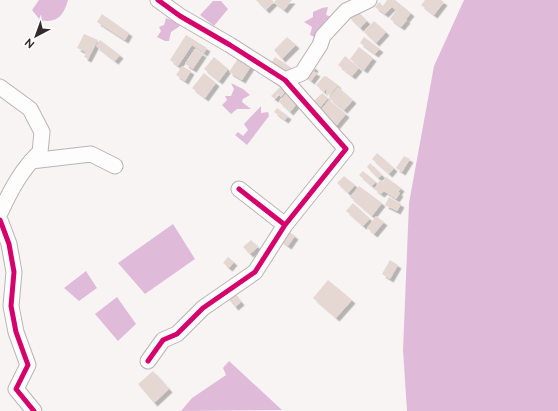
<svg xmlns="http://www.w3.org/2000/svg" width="558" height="411" viewBox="0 0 558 411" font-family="Raleway,sans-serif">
  <defs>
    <filter id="shadow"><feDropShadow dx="3.5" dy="3.5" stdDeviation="0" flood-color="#0004"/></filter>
  </defs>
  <rect width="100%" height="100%" fill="#f9f4f4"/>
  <path fill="#e0bbd9" d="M39,0H68C64,15 57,24 40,20L32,10Z
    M464,0H558V411H407L403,350L409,203L434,66Z
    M213,1H221L228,9L214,26L200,15Z
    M328,7L326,15L332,17L324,22L327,27L317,38L310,35L312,27L304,22L313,17V12L322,8Z
    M166,18L174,21L180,26L171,32L169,41H165L157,37L161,31L159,27L164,25Z
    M231,83L243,89L250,95L243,99L242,102L251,109H237L231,114L222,105L227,100L225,96H231L234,89Z
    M261,106V113L268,112L269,116L247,145L235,135L238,132L243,136L248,130L244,124Z
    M173,224L195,259L145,294L118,263Z
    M86,271L97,288L79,301L64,288Z
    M117,297L136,324L118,341L95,314Z
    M229,361L282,410L181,411L192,398L226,375L223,368Z"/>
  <path fill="#e5d7d2" filter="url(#shadow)" d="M256,0H272L274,2L266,10Z
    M276,0H292L284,10L274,2Z
    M387,0H395L411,13L406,19L392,7L385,14L375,7L379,2L383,6Z
    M425,0H441L444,2L434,15L421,5Z
    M355,9L367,21L360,28L348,16Z
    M396,11L407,20L401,27L390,19Z
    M102,14L129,33L125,40L97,22Z
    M374,21L386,32L376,43L364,32Z
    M84,34L98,40L88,59L84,57L86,52L77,48Z
    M186,35L207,48L204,53L192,45L178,66L170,60Z
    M287,37L296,45L282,59L274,50Z
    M364,37L380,49L375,54L360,43Z
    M100,40L120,55L115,61L96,46Z
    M359,47L373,58L364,70L350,59Z
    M195,49L203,54L193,69L185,64Z
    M241,54L253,63L242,80L229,72Z
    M345,56L359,68L352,76L338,65Z
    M214,57L228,69L219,81L204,69Z
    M275,57L295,70L290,78L270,65Z
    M312,65L315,68L313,71L317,73L311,81L303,74Z
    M182,66L191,71L185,81L176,75Z
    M204,73L216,83L205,98L192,88Z
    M324,76L325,77L326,76L338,85L330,95L329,94L327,96L326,94L327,90L326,89L324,92L316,85Z
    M282,85L287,89L281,97L278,94L275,99L271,96Z
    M338,87L353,100L344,110L329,98Z
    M289,90L300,100L290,112L279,102Z
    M322,93L328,98L319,109L312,103Z
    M329,100L346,114L336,126L319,112Z
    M277,108L288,116L285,120L274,112Z
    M377,153L394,168L389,174L372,159Z
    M404,156L410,159L402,172L396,168Z
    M370,163L382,175L378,178L367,167Z
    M363,171L376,182L372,186L359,175Z
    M344,176L355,185L348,193L337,183Z
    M386,177L401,188L398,192L400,193L396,199L384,191L381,194L374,189L380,180L383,182Z
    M359,186L382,203L372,216L350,197Z
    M389,197L401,204L397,211L385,205Z
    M353,203L370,219L363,226L346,211Z
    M376,216L384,222L374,234L367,228Z
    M287,230L295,236L288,246L280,240Z
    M251,240L258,247L250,254L243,247Z
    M228,257L234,262L229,268L223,263Z
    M390,260L398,265L390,279L382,274Z
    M328,280L352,300L336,318L313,298Z
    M232,291L241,302L235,307L226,296Z
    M153,371L169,389L154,403L138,384Z"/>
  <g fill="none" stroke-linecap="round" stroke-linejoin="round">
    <g stroke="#bab3b3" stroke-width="17">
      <path id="minor" d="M158,0L180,16L230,45L285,80L346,149L285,225L239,189
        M285,80L302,73L320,45L323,36L346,11L369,0
        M0,87L30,109L42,132L40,152C21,170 11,190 0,213
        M31,161L91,154L115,166
        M0,220L9,244L14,272L11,306L16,332L28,365L16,389L34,411
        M148,361L163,340L177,334L203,308L255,272L285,225"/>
    </g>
    <use href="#minor" stroke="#fefdfd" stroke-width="15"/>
    <g stroke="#fff" stroke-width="8">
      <path id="cycleway" d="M158,0L180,16L230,45L285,80L346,149L285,225L239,189
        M0,220L9,244L14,272L11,306L16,332L28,365L16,389L34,411
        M148,361L163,340L177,334L203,308L255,272L285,225"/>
    </g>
    <use href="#cycleway" stroke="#d6006c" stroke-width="5"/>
  </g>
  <g transform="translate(36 36) rotate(221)" stroke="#ffffff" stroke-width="3" paint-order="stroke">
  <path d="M0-3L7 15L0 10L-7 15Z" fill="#352b2a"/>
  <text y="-6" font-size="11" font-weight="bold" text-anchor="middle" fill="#352b2a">N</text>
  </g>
</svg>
